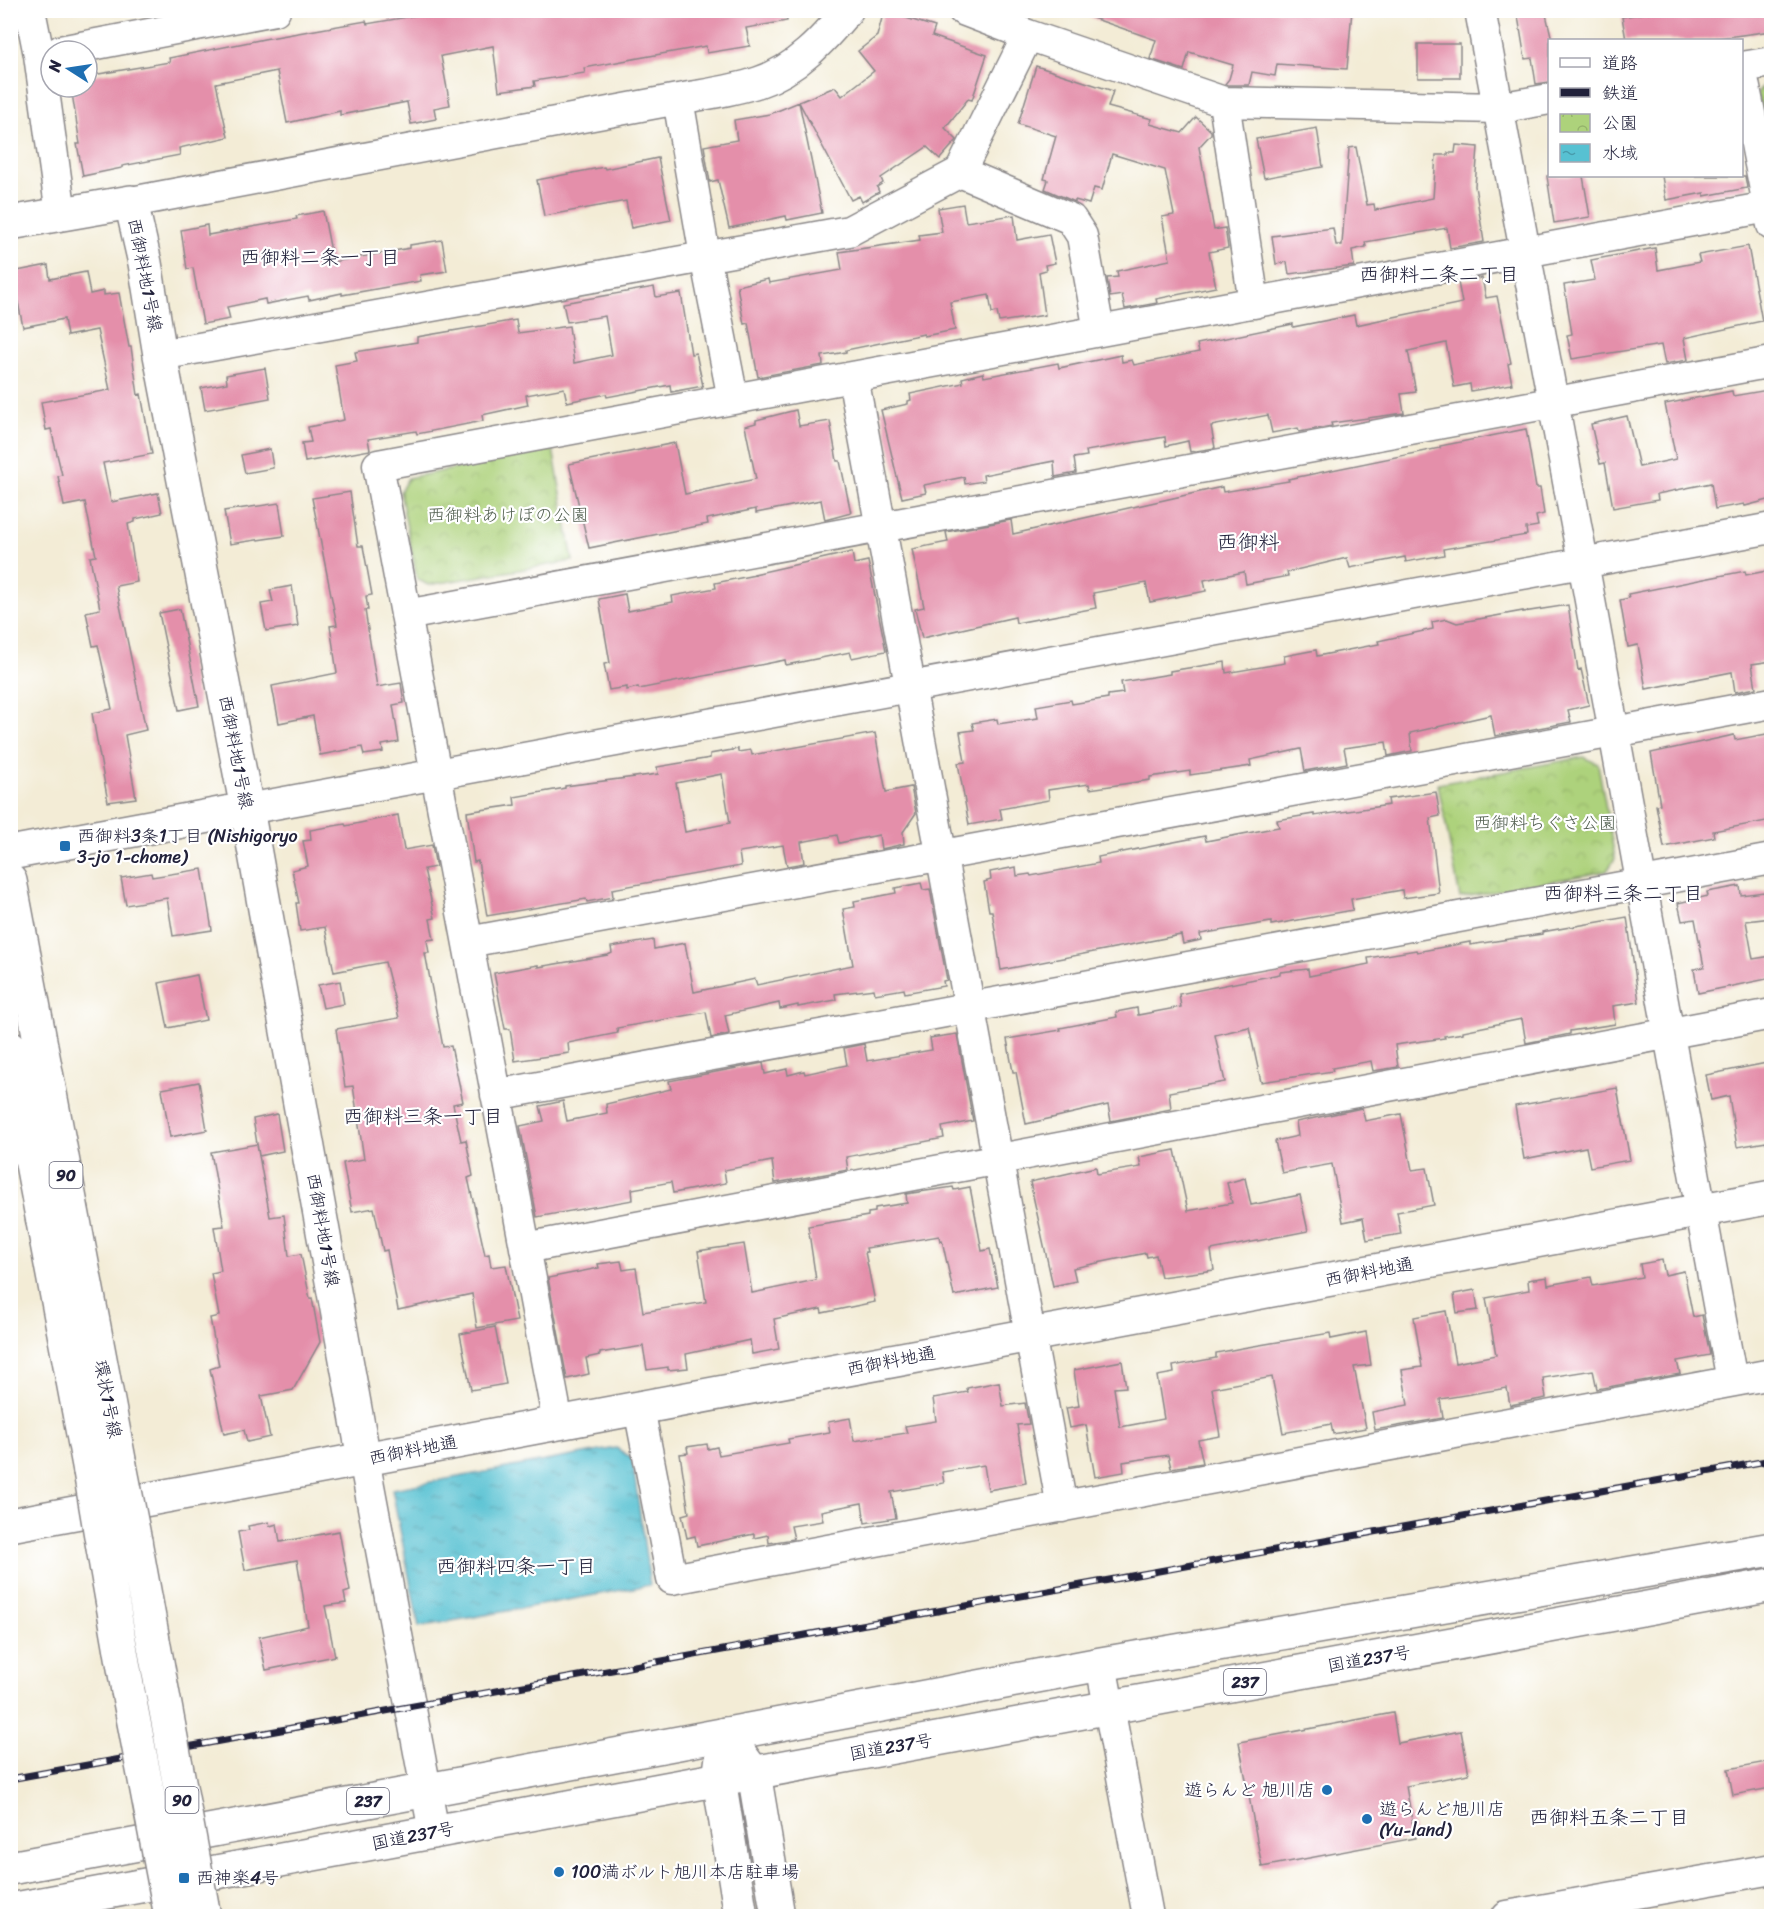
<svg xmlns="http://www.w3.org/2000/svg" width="1782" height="1927" viewBox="0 0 1782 1927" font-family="Sriracha,'Klee One',sans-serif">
  <defs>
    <pattern id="park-crowns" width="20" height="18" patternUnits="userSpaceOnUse" patternTransform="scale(1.5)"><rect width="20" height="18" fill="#add27b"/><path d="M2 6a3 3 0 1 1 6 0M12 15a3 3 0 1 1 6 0" fill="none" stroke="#95b46b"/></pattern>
    <pattern id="water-ripples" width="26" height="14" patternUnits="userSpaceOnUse" patternTransform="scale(1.5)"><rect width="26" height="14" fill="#57c1d2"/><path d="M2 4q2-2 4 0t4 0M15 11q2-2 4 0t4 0" fill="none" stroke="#489cac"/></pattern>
  </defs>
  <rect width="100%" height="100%" fill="#fff"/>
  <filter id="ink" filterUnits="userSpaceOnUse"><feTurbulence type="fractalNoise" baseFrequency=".0167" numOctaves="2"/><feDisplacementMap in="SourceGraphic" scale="12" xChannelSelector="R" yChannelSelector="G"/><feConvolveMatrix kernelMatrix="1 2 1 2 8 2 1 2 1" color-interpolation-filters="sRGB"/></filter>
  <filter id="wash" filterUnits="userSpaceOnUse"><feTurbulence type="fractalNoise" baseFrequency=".008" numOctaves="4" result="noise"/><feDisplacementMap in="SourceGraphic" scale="24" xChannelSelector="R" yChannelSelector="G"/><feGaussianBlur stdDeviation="1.35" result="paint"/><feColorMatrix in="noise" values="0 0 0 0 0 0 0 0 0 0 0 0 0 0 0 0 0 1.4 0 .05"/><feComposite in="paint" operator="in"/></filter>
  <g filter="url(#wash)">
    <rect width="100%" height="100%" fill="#f3ecd6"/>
    <path fill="url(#park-crowns)" stroke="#687a5b" stroke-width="1.5" d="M1771,77V167L1757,94Z
      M553,449L573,561L428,585L417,579L400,492L408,478Z
      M1583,757L1598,764L1615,858L1607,871L1460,898L1438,784Z"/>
    <path fill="url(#water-ripples)" stroke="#3c7286" stroke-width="1.5" d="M616,1448L632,1458L650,1585L419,1627L392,1489Z"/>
    <g id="blocks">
      <path fill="#e48faa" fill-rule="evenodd" d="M424,10H786L787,21L746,28L750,46L707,53L706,46L644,57L584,68L585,73L534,81L535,86L499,91L493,46L441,56L450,105L434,108L436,119L411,124L407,102L340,115V111L287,123L277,71L216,83L228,137L179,148L180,155L122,166V168L83,176L77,144H80L71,87H87V76L170,62L169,58L264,39L366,21L367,24L425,14Z
        M1082,10H1352L1347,69L1277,64L1275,76L1252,72L1249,85H1227L1225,84L1229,79L1233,65L1189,52L1184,70L1150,59L1156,40L1081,14Z
        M1517,10H1545L1552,40H1550V82L1536,84L1532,58L1525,59Z
        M1664,10H1768L1771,31L1705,40H1626L1622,17Z
        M884,11L935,27L932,36L987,55L972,100L968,99L945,128L957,140L940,159L927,147L881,178L883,183L877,187L879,192L862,202L859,196L851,200L799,102L835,87L842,96L874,71L858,51L877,36Z
        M1418,44H1460V78H1418Z
        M1036,66L1113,91L1108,107L1152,119L1150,124L1182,133L1196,117L1211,131V134L1199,147L1214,230L1225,228L1228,248L1209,252L1216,287L1156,299L1157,303L1125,309L1122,295L1110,297L1107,278L1118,277L1117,271L1170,260L1162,217L1174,215L1165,170L1112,154L1102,190L1094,188L1089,204L1075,200V202L1045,189L1048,180L1044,179L1056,136L1018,124Z
        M799,102L822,213L787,220L786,216L729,228L718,180L710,182L704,146L737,140L734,120L770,114Z
        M1317,128L1323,167L1264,178L1256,139Z
        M1456,145L1478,147L1475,186L1484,242L1450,248L1447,228L1365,242L1366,247L1352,250L1354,266L1289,274L1287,262L1276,264L1272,236L1333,228L1336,245H1342L1349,148L1356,147L1367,205L1374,204L1375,210L1433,198L1436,155H1448V153H1455Z
        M658,158L671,220L631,228L626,201L544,216L537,180L604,167L605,169Z
        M1547,176H1583L1590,217L1554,223Z
        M1662,176H1745L1747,188L1704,196V193L1666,200Z
        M963,204L966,222L1014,215L1017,240L1049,234L1055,263L1045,265L1046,270L1039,272L1045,315L999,322L997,312L992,313L989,295L950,302L955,330L924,336V334L846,350V352L822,356L823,365L758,377L748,323L744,324L737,286L768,279L769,283L842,270L839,252L920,240L919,235L942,232L938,208Z
        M323,211L333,262L410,248V245L442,240L447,271L420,275L421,281L342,295V293L309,300L308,296L266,304L265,299L227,307L230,319L203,324L193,268L187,269L181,230L207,225L208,235L297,219L296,216Z
        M1748,246L1762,321L1684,338L1688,360L1665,364L1661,345L1572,359L1567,335L1572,334L1564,285L1595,280L1591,260L1655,248L1658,270L1700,262L1698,255Z
        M48,265L50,279L86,272L90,294L104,291V295L119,293L129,347H131L138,395L141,394L152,454L103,463L111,502L158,493L162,513L135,519V522L128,524L137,582L116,586L146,730L125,735L136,798L108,802L92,713L112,709L98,645L93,646L86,612L100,609L90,557L96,556L85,502L64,506L58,476L62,475L51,429L46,430L41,402L110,390L97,330L67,336L64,319L23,327L12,272Z
        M1482,278L1486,298L1497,296L1511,363L1508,364L1512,384L1471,391L1470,384L1454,387L1446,343L1408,351L1416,392L1401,394L1404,413L1331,423L1332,426L1299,432L1298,428L1272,433L1268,415L1211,426L1215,448L1190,452L1188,441L1166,446L1165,437L1086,451L1087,456L1074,458L1076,473L1055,477L1054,461L983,475L984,481L965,484L964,477L924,485L926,493L902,498L881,410L908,404V401L911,400L910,394L963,383L962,378L983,373L984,377L1058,363L1059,368L1121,355L1122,362L1132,360L1134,365L1199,352L1197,344L1293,324V327L1354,315L1356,325L1389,318L1462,303L1458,282Z
        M654,287L656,297L681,293L691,354L696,353L703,386L671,392L670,385L607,397L606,394L567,402L564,388L526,395L528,405L482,415L483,421L417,434L416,431L368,439L370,450L305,462L302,443L311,442L308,427L344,420L335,365L357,361L355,352L417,342V337L516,320L518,333L569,326L574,363L612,355L605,316L567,322L563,303Z
        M265,368L270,398L205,410L201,388L227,383L226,375Z
        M1768,390L1772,407V499L1745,506L1744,504L1715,509L1711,483L1657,494L1658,500L1613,508L1605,463L1600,464L1591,424L1627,416L1639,467L1676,459L1665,404L1732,391L1733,396Z
        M796,410L799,426L830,421L837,461H840L851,513L825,520L821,500L756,513V509L707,519L708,524L589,548L569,464L675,443L685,494L756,479L745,426L756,423V420Z
        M1526,429L1536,488H1540L1544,514L1536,516L1538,526L1526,528L1527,535L1443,549L1444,555L1406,562L1405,557L1350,568L1347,558L1287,572L1288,576L1246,584L1244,572L1204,580L1206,591L1150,602L1146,583L1093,593L1096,608L1016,623L1015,617L922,638L915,609L924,607L912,549L948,542L946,532L1011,520L1013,534L1222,487L1223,492L1289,481L1288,479L1440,448V446Z
        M270,449L273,468L245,473L241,455Z
        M350,492L358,546H363L372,595L366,596L368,610H365L377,687L401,683L404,703L393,705L399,742L382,745L383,752L364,755L362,747L320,755L313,716L279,723L272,686L337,673L330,626L337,625L312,498Z
        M279,503L284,536L230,544L224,511Z
        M852,552L854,564L868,561L886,651L852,658L850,652L786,665L785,660L639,689L638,687L627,690V687L609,690L604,664L610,663L599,599L625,594L628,611L673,602L672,596L716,588L715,583L755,575L754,574Z
        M1772,570V661L1752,664L1756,688L1735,692L1732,672L1646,689L1638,645L1628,647L1620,600L1629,598L1628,594L1709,578L1745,571L1746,575Z
        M292,586L298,626L266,631L261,604L273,602L270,590Z
        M1568,605L1578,670L1581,669L1589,705L1568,710L1571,722L1495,736L1491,715L1410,733L1412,751L1388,756L1386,742L1344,748L1347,763L1305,771L1301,749L1250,760L1251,766L1190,775V771L1150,777V780L1090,789L1089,784L1048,790L1049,800L1000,809L1002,819L969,825L958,763L965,762L960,732L974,730L972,723L997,719L998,724L1038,718L1036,706L1071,700L1072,704L1108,698V695L1123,693L1121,682L1170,674V671L1225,662L1226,673L1285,663L1284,656L1316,650L1317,656L1379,644L1378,641L1433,629L1432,622L1447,619L1457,623L1523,611V612Z
        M180,609L199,706L179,710L159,613Z
        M875,733L886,792L911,787L916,813L903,832L904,844L881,849L879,835L839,843L837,835L801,842L804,863L787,866L783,845L739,852L741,866L612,889L613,897L587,902L586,899L487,916L478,861L474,862L467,812L515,805L514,797L565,788V786L658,774L657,767L710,758V754L738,749V752L751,750L752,755ZM722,774L730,823L685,832L676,783Z
        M1772,733V820L1713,831L1714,837L1664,847L1656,805L1660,804L1651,753L1734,735L1735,740Z
        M1436,792L1440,816L1430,818L1439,893L1403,898L1402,890L1351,899L1353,910L1271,925V922L1200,934L1201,940L1183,944L1181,935L1001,970L992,911H989L984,882L991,880L990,872L1016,867L1017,876L1030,874L1031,876L1099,863L1098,857L1138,849L1205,836L1206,841L1279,827L1277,820L1314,814V816L1389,805L1388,799Z
        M398,815L404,850L432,845L436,867L424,869L435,918L430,919L434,939L427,940L429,953H425L443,1047L451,1046L463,1102L453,1104L461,1141L466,1140L473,1176L468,1178L485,1255L489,1254L491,1267L506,1265L517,1321L477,1328L472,1294L398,1310L387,1250L383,1251L374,1208L352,1212L343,1163L364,1159L353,1086L345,1087L336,1029L399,1018L385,962L334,972L325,927L300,931L296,903H299L292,870L308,866L303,841L311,840L310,830L345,824L346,826Z
        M202,869L212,930L173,936L167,898L126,905L121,878L151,873L152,877Z
        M921,883L923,890L930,889L947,980L943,981L944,986L905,993L904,989L875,994L874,989L835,994L836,1000L798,1007V1005L780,1009L779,1003L725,1015L729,1034L711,1038L706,1012L617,1028L618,1033L568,1043L569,1053L515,1061L510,1029H505L494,973L538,965V967L608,955L612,953L611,947L653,940L654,949L685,943L694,992L755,979L757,985L853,965L843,909L855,907L854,901L896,893L895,888Z
        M1740,886L1741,895L1772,891V918L1746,921L1753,959L1772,956V978L1698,993L1694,969L1704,967L1695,919L1682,921L1678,903L1708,896L1707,892Z
        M1627,917L1639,1002L1613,1006L1615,1024L1570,1031V1034L1526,1043L1522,1019L1463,1031V1033L1444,1036L1445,1038L1395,1045L1398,1067L1373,1071L1371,1061L1332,1068L1333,1071L1261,1082L1249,1027L1215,1035L1225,1082L1169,1092L1171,1109L1111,1121L1108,1105L1026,1124L1016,1072H1013L1007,1039L1061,1030L1060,1028L1117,1017L1116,1012L1137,1008L1138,1015L1181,1007L1179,994L1280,974V972L1308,969L1309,976L1369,964L1368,958L1416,950L1417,952L1470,942V945L1542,934V932Z
        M197,975L206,1020L168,1028L159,983Z
        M340,981L344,1004L323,1008L318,985Z
        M957,1034L973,1121L942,1127L944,1138L846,1157L848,1170L775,1183L772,1161L724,1170L726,1183L673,1193L671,1182L632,1189L633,1200L537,1217L520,1126L544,1121L540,1106L563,1101L567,1121L607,1113L606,1104L671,1089L669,1081L763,1063L765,1074L787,1069L788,1075L804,1071L805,1074L847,1065L844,1048L864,1044L867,1061L932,1050L930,1038Z
        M1772,1062V1141L1737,1147L1729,1096L1711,1100L1706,1075Z
        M199,1082L207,1130L170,1137L162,1089Z
        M1617,1088L1630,1160L1590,1167L1586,1147L1524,1159L1515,1106Z
        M1362,1108L1365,1121L1401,1114L1412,1170L1427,1168L1434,1205L1397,1212L1401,1234L1367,1240L1363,1218L1343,1222L1332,1164L1282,1173L1275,1141L1298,1136L1296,1122Z
        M277,1114L283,1151L259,1156L253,1119Z
        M257,1144L270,1217L284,1215L289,1256L301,1254L310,1299L312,1298L320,1342L293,1390L261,1396L270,1437L247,1442L244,1430L224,1434L210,1369L219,1366L210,1318L219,1316L211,1273L221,1271L214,1227L224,1226L211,1152Z
        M1175,1150L1188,1211L1232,1203L1227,1183L1245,1178L1251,1205L1300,1195L1308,1231L1211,1250L1214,1270L1161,1277L1156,1255L1147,1257L1146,1253L1073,1268L1076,1281L1053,1286L1030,1182L1096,1167L1097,1174L1141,1167L1139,1157Z
        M953,1187L954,1190L970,1187L982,1251L990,1249L998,1287L954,1296L942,1240L940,1241L939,1236L866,1248L867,1252H865L875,1302L822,1313L821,1309L774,1319L779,1349L752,1354L750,1340L686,1354L688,1368L668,1370V1367L647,1370L643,1346L600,1353V1355L586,1358L589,1374L567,1379L548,1278L599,1268L598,1264L621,1261L623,1270L636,1268L643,1312L706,1302L698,1251L744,1244L752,1293L816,1280L808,1226L868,1216V1213L875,1212V1208L907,1203L906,1194Z
        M1662,1260L1665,1275L1684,1271L1693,1317L1702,1315L1710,1355L1677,1361L1680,1374L1597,1389L1593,1370L1543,1378L1546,1398L1510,1405L1507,1388L1440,1399L1443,1418L1375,1430L1372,1412L1408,1405L1402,1370L1422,1367L1414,1317L1446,1311L1455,1363L1496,1355L1486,1298L1529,1290L1528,1280L1547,1277L1548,1285L1591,1277L1593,1286L1642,1277L1640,1264Z
        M1475,1290L1478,1310L1457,1313L1454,1294Z
        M495,1327L506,1384L471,1390L460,1334Z
        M1366,1332L1371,1365L1354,1367L1366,1428L1333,1434L1331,1424L1283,1433L1272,1377L1212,1388L1220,1436L1198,1440L1203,1463L1171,1468L1168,1455L1123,1462L1124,1472L1095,1477L1086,1425L1070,1428L1066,1408L1079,1406L1074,1370L1122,1361L1126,1387L1114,1388L1120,1427L1164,1419L1157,1376L1174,1373L1173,1366L1216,1358V1353L1242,1348L1330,1333L1331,1339Z
        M999,1382L1003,1406L1025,1403L1029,1424L1017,1425L1026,1483L988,1490L984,1465L942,1472L944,1483L891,1492L896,1518L865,1523L862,1503L821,1511L823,1521L791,1526L794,1539L769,1543L768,1535L754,1538V1534L697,1546L695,1536L687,1538L682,1515L689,1513L680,1454L688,1453L687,1447L707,1444L708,1449L717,1447L719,1455L789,1443L788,1439L830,1432L828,1422L850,1418L854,1441L907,1433L905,1426L936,1421L933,1398L968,1392L967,1388Z
        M269,1522L270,1526L277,1524L280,1542L339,1531L350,1591L344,1593L346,1603L325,1606L335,1656L266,1670L259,1637L308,1626L297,1560L245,1570L238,1532L249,1530L248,1526Z
        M1393,1713L1398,1743L1461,1731L1469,1774L1406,1786L1415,1838L1262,1867L1239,1742Z
        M1766,1762L1771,1788L1733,1795L1728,1769Z"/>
    </g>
  </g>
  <g filter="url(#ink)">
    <use href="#blocks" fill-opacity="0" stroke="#8a8788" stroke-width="1.5"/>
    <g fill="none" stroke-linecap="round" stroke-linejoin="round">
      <g stroke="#8a8788" stroke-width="33">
        <path id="minor" d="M30,10L39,55L61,214
          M963,10L1028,35L1224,102L1498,108L1550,99
          M1480,10L1583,562L1732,1381
          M60,51L275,10
          M1742,67L1772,62
          M1742,73L1772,225
          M678,99L705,256L733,399
          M1224,102L1254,303
          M960,172L1071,219L1082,236L1099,331
          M131,202L678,99C705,94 733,91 759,82C796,70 824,39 848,10
          M160,355L849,231L960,172L1028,35
          M853,377L1062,1507
          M406,615L1772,362
          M247,809L1772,528
          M468,942L1772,703
          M496,1095L1772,859
          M525,1248L1772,1014
          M639,1408L672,1579L1772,1374
          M558,1423L378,465L1768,207
          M364,1459L434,1832
          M1101,1664L1148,1916
          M1507,1916L1772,1869"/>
      </g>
      <g stroke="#8a8788" stroke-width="36">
        <path id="tertiary" d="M10,223L131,202L145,263L160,355L247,809L364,1459
          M10,853L247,809
          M10,1525L1772,1197"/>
      </g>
      <g stroke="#8a8788" stroke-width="36">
        <path id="primary" d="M10,881L120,1465
          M10,1047L90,1471
          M135,1541L161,1684
          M103,1548L128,1691
          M725,1734L754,1773L778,1916
          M723,1750L719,1779L741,1916"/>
      </g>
      <g stroke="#8a8788" stroke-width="36">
        <path id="trunk" d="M10,1868L1101,1664L1772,1549
          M10,1910L1772,1585"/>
      </g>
      <use href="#minor" stroke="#fff" stroke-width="30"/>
      <use href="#tertiary" stroke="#fff" stroke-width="33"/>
      <use href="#primary" stroke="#fff" stroke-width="33"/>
      <use href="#trunk" stroke="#fff" stroke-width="33"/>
      <g stroke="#22223b" stroke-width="7">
        <path id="rail" d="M10,1779L1772,1460"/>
      </g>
      <use href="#rail" stroke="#fff" stroke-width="4.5" stroke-dasharray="14" stroke-linecap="butt"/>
      <g stroke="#8a8788" stroke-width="36" stroke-linecap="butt">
        <path id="primary-bridge" d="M120,1465L135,1541
          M90,1471L103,1548
          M161,1684L204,1916
          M128,1691L171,1916"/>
      </g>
      <use href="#primary-bridge" stroke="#fff" stroke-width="33"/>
    </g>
  </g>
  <g fill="#1f6fb2" stroke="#fff" stroke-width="2">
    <rect x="59" y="840" width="12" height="12" rx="3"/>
    <circle cx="1327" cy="1790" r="6"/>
    <circle cx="1367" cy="1819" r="6"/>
    <circle cx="559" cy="1872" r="6"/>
    <rect x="178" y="1872" width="12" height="12" rx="3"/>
  </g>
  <g text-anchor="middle" stroke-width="4.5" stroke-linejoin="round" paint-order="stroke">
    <g fill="#fff" stroke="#646476" stroke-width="1.5">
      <rect x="49.5" y="1162" width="33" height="26" rx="4.5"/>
      <rect x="1224" y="1669" width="42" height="26" rx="4.5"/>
      <rect x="165.5" y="1787" width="33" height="26" rx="4.5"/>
      <rect x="347" y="1788" width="42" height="26" rx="4.5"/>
    </g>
    <g font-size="16" font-weight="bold" fill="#22223b">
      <text x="66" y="1181">90</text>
      <text x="1245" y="1688">237</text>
      <text x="182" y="1806">90</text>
      <text x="368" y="1807">237</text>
    </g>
    <g font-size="18" fill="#22223b" stroke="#fff">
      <text transform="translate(145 275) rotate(79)" y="6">西御料地1号線</text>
      <text transform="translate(236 752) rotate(79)" y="6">西御料地1号線</text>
      <text transform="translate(323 1230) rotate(80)" y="6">西御料地1号線</text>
      <text transform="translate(1369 1272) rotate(-11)" y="6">西御料地通</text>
      <text transform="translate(891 1361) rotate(-11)" y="6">西御料地通</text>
      <text transform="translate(108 1399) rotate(79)" y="6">環状1号線</text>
      <text transform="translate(413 1450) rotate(-11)" y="6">西御料地通</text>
      <text transform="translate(1369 1659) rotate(-10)" y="6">国道237号</text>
      <text transform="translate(891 1747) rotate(-10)" y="6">国道237号</text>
      <text transform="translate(413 1836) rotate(-11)" y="6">国道237号</text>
    </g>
    <g font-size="18" fill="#536051" stroke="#fff">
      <text x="508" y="521">西御料あけぼの公園</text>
      <text x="1545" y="829">西御料ちぐさ公園</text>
    </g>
    <g font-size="18" fill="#22223b" stroke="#fff" text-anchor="start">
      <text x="77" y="842">西御料3条1丁目 (Nishigoryo<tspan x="77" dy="21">3-jo 1-chome)</tspan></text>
      <text x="1315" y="1796" text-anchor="end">遊らんど 旭川店</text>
      <text x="1379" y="1815">遊らんど旭川店<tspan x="1379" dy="21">(Yu-land)</tspan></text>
      <text x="571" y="1878">100満ボルト旭川本店駐車場</text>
      <text x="196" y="1884">西神楽4号</text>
    </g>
    <g font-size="20" fill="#22223b" stroke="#fff">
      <text x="320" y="264">西御料二条一丁目</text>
      <text x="1439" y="281">西御料二条二丁目</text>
      <text x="1623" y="900">西御料三条二丁目</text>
      <text x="423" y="1123">西御料三条一丁目</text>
      <text x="516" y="1573">西御料四条一丁目</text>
      <text x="1609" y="1824">西御料五条二丁目</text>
    </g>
    <g font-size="21" fill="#22223b" stroke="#fff">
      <text x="1248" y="549">西御料</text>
    </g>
  </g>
  <rect width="1782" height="1927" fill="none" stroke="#fff" stroke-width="36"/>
  <rect x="1548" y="39" width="195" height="138" fill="#ffffff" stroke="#a7a7b1" stroke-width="1.5"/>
  <rect x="1560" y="58" width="30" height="9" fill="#ffffff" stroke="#a7a7b1" stroke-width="1.5"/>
  <text x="1602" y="69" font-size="18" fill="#22223b">道路</text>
  <rect x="1560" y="88" width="30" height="9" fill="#22223b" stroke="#a7a7b1" stroke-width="1.5"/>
  <text x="1602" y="99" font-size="18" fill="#22223b">鉄道</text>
  <rect x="1560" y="114" width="30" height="18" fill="url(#park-crowns)" stroke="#a7a7b1" stroke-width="1.5"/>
  <text x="1602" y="129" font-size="18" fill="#22223b">公園</text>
  <rect x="1560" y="144" width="30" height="18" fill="url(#water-ripples)" stroke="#a7a7b1" stroke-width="1.5"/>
  <text x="1602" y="159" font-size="18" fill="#22223b">水域</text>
  <g transform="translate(69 69) rotate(282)"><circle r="28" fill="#ffffff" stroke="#a7a7b1" stroke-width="1.5"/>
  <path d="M0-4.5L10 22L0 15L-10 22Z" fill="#1f6fb2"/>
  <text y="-9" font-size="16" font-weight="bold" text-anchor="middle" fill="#22223b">N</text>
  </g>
</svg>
